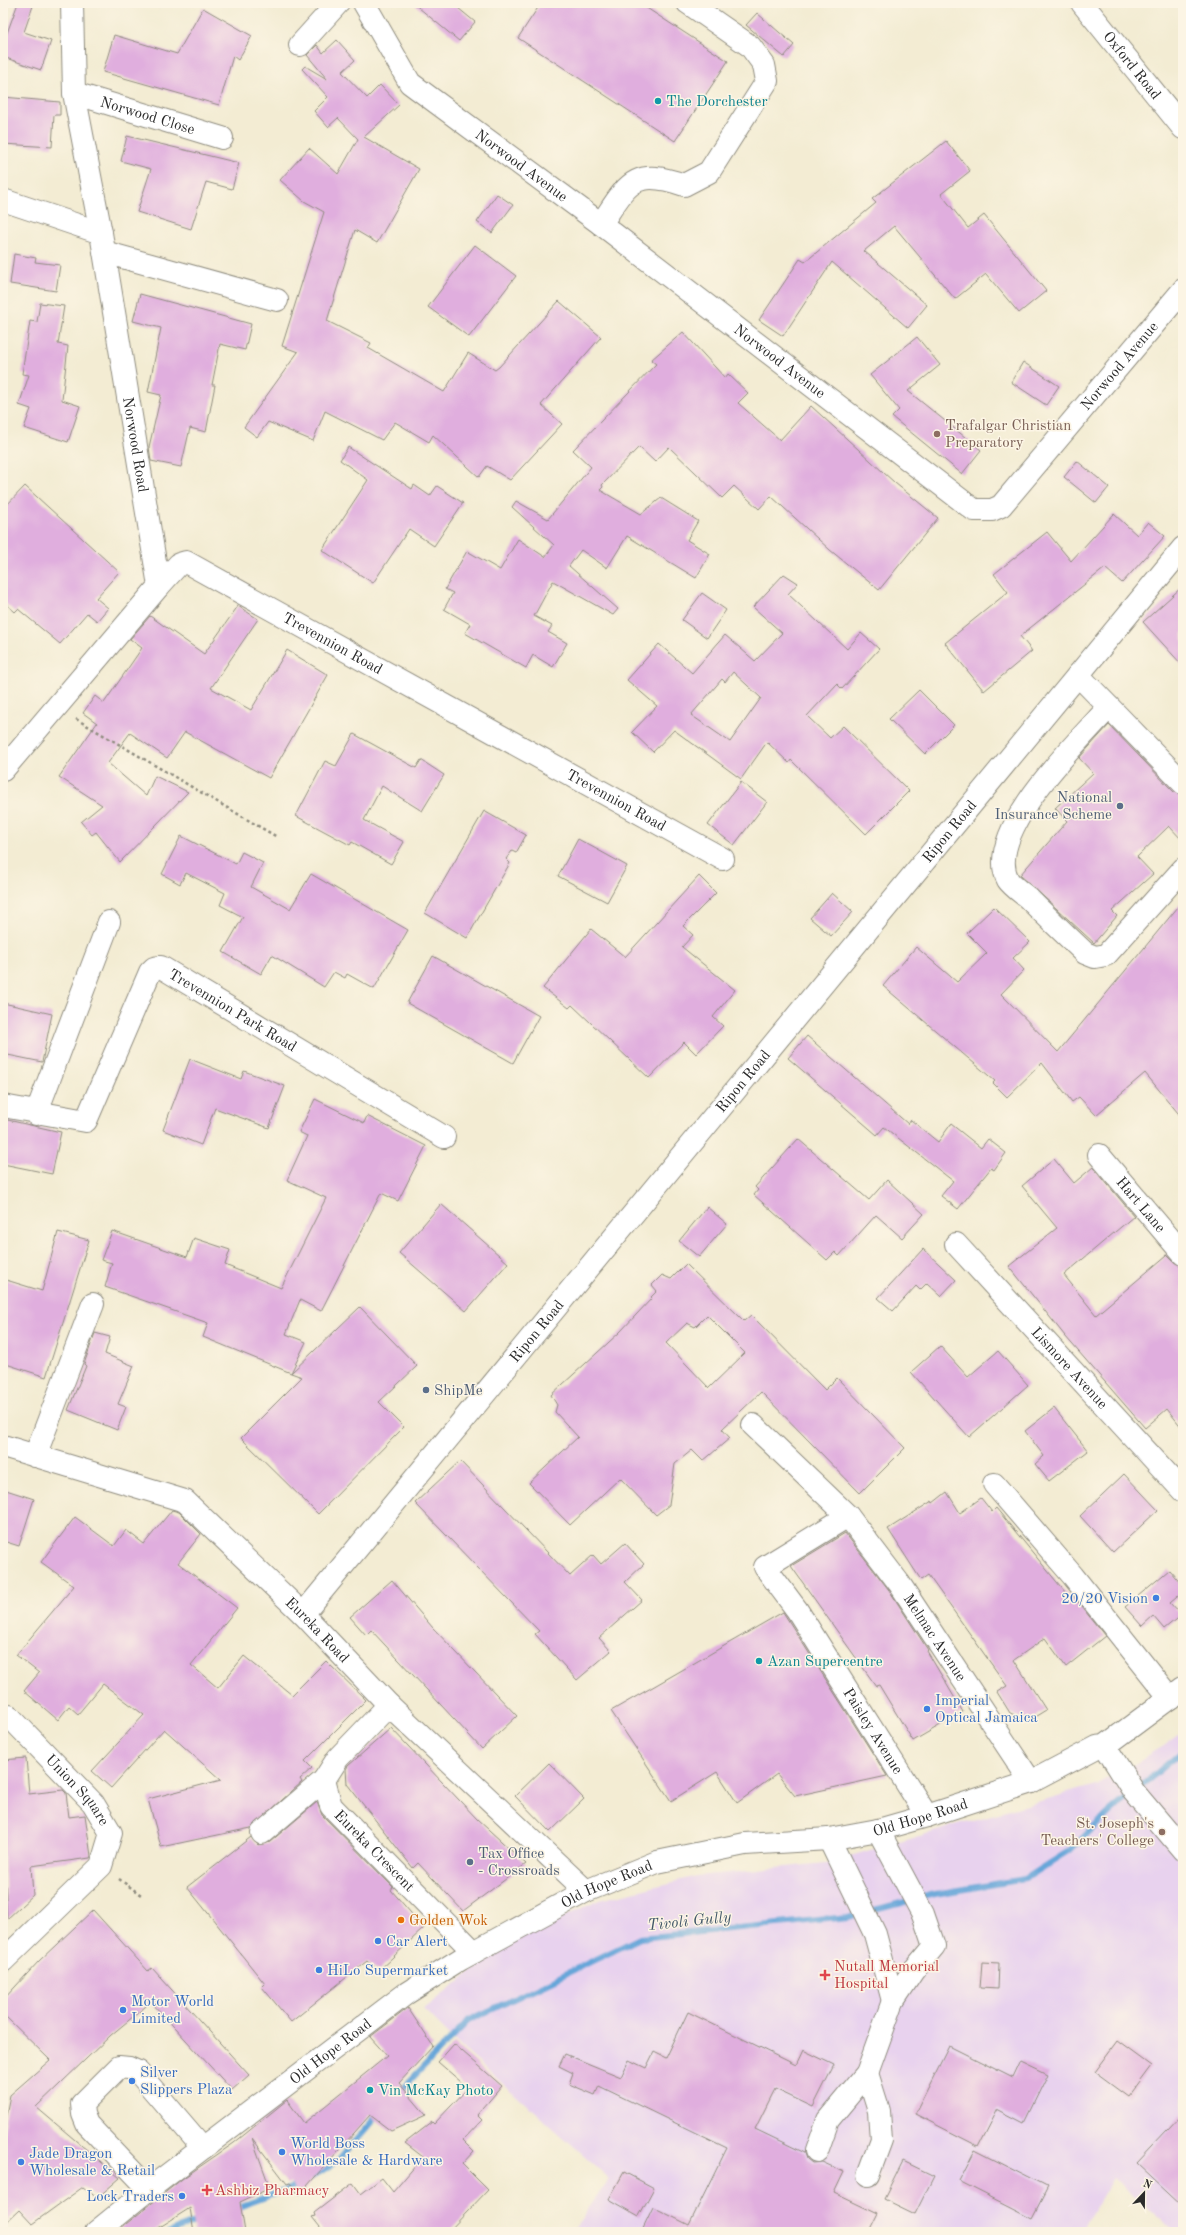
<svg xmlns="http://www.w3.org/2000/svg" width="1186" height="2235" viewBox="0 0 1186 2235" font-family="'Old Standard TT',serif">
  <rect width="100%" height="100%" fill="#fcf5e5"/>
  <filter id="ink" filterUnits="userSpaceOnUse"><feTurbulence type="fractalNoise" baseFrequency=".025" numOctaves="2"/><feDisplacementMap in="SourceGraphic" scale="8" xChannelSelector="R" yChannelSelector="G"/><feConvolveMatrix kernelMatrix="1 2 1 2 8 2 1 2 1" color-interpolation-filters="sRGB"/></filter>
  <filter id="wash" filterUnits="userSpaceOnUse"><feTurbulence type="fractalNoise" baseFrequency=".012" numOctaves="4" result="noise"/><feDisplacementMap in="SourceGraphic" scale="16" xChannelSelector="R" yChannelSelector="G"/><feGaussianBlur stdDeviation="0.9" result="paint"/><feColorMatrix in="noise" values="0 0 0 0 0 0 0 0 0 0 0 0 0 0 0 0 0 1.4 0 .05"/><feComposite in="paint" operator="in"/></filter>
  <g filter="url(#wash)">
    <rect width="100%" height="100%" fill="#f3ecd3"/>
    <path fill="#e8d2ee" d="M1183,1732V2232H1175L1113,2178L1081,2232H572L610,2178L461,2047L423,2009L512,1940L600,1900L697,1876L826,1863L1099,1784L1164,1746Z"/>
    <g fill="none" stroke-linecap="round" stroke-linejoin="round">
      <path stroke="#66a6d9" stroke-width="6" d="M397,2094L468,2021L640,1938L848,1917L935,1894L1025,1879L1069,1851L1111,1811L1183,1751
        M312,2177L339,2160L380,2112
        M233,2209L299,2185
        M170,2232L200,2221"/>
    </g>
    <g id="blocks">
      <path fill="#e0aede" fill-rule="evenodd" d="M18,3H34L24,32L51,41L41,70L3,57V44Z
        M413,3H452L475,22L459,41Z
        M541,3H639L728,61L675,141L518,38Z
        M203,8L252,36L238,60L233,56L219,105L103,72L114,35L177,54Z
        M757,13L794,45L784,57L746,25Z
        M337,40L355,60L342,72L367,98L380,85L399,105L364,137L419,169L377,243L355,230L327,321L371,343L368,348L444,392L468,353L495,370L499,367L559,301L601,337L541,405L562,424L510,480L487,466L479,477L433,435L429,442L395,422L382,440L325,411L313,441L268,422L257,437L244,427L298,352L282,346L324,212L304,201L280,180L309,148L338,174L358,139L338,118L328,127L314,111L328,97L302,69L305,66L327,79L307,55L317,45L323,53Z
        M3,97L60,102V115H54L52,147L3,144Z
        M127,136L239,163L232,189L206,182L191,229L137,212L151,169L121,161Z
        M946,141L970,171L941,194L968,228L984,215L1046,291L1019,313L986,274L955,299L894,226L864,251L927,305L908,328L832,262L783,336L759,320L800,259L805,262L876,203L872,199Z
        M497,194L513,205L492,233L477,222Z
        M475,245L516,276L469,337L428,307Z
        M14,254L36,258L35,262L60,265L56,291L10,284Z
        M140,294L251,324L245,350L220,344L212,385H215L206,432L190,428L181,467L151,461L149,447L161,395L148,392L161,328L133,321Z
        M40,303L64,306L58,344L68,346L62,400L80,406L68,442L24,428L31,409L19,405L29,375L22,374L30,321L37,322Z
        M683,332L725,378L728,374L748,393L738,403L780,440L811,406L895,483L938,518L879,590L830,550L771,496L759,509L734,486L722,498L669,447L655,462L639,447L602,485L603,487L600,490L641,514L661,498L698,521L687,540L710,554L696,578L627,536L607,568L581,550L569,566L618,609L613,615L553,581L534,616L552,626L548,632L567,643L553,667L533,655L526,668L465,633L470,624L444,609L453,593L445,589L467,551L500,570L518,539L545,557L554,545L512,507L516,501L548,519L591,467L573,450L656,364L651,360Z
        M917,337L940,365L908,391L981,450L962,474L892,417L899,410L870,375Z
        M1023,362L1059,386L1046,405L1011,382Z
        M348,447L412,489L414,485L430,496L437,486L463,503L434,546L409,529L373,583L322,550L368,480L340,460Z
        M1077,461L1109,487L1096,503L1064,477Z
        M25,486L119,572L96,598L108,608L97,621L87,613L60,644L18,609L15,612L3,601V509Z
        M1114,514L1137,535L1148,522L1165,536L1122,583L1105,568L1020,636L1032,651L984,691L945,643L1008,592L994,574L1047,532L1071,561Z
        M784,574L798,583L788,594L847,649L861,633L879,649L842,689L837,684L807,716L830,738L843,726L909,791L866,834L791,760L789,763L767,742L741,779L674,730L653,752L632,732L657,706L627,680L659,644L692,673L725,635L755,661L782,633L753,607ZM733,672L761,698L730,742L691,715L722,679L725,682Z
        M1183,586V666L1143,622Z
        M702,593L726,610L707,638L682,620Z
        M238,606L258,619L211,688L251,710L287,650L328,675L269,778L185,732L167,758L130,733L108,763L146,796L155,776L188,792L120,862L96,832L92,835L81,822L102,805L59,777L97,723L83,713L95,696L104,703L142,648L130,639L150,616L204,654Z
        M919,690L954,725L925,754L889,719Z
        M1109,725L1174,792L1183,795V841L1169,826L1137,857L1153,874L1112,911L1117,916L1094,943L1020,875L1067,821L1055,808L1093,773L1079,758Z
        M354,734L416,768L421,760L444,775L422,811L382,786L364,820L404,842L391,864L352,842L350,845L296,816L325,761L336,766Z
        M741,782L767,802L734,845L708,825Z
        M484,811L526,835L516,853L512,851L506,859L510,863L467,938L425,913Z
        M181,836L236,864L242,852L263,863L251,887L290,909L311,874L408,930L374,989L347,974L345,978L334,972L324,987L272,955L261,974L223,952L243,917L220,905L225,893L186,873L180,884L162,874Z
        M578,839L627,866L607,902L558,876Z
        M699,876L716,893L683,926L693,935L682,947L735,990L713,1017L723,1026L696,1054L684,1042L649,1078L572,1005L569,1008L543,988L591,929L625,957Z
        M832,893L853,912L831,936L810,918Z
        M1183,901V1119L1145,1073L1096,1115L1079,1097L1072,1102L1042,1063L1007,1097L993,1083L995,1081L883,986L916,947L957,982L987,953L967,933L994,907L1030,942L1013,958L1024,970L1001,994L1058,1052Z
        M433,956L539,1016L513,1063L407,1003Z
        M3,1003L52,1014L42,1062L3,1054Z
        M807,1036L908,1124L911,1120L938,1142L951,1124L981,1148L988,1139L1006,1153L994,1170L991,1168L958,1209L941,1196L953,1181L884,1127L877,1135L788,1058Z
        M190,1059L241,1079L244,1071L285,1086L269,1128L215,1108L201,1145L163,1130Z
        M315,1099L364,1123L367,1116L426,1146L398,1201L381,1193L321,1311L300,1300L286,1334L306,1342L291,1373L203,1337L208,1323L105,1287L112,1263L101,1260L112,1231L187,1257L194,1238L230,1250L225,1265L281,1288L326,1198L287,1180L307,1136L299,1132Z
        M3,1119L61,1132L52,1174L3,1164Z
        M798,1139L869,1200L887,1180L924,1214L902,1238L876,1215L839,1256L835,1252L827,1260L754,1195L758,1190L755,1187Z
        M1054,1159L1074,1183L1093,1167L1134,1216L1064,1275L1096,1315L1167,1255L1174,1262L1183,1266V1429L1167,1409L1145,1428L1065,1336L1009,1266L1057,1228L1022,1186Z
        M441,1204L508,1263L466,1311L399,1253Z
        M707,1207L727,1224L699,1257L679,1241Z
        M58,1232L89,1240L46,1377L3,1363V1279L42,1291Z
        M923,1249L956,1280L941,1296L927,1283L920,1290L916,1286L893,1311L878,1298Z
        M686,1264L744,1321L751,1315L825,1390L837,1378L905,1448L860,1493L761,1392L722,1429L730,1438L703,1461L692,1450L675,1464L669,1505L656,1515L620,1478L570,1525L529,1483L578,1437L555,1412L557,1405L551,1395L620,1332L652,1298L651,1297L657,1291L652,1285L662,1275L671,1279ZM707,1315L745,1353L709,1388L666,1343L687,1323L695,1327Z
        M360,1307L417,1366L379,1402L404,1427L318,1514L241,1438L302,1377L291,1373Z
        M95,1333L110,1337L105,1354L134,1366L118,1404L126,1407L117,1430L68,1410L86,1366L84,1364Z
        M940,1346L968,1377L998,1351L1028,1385L969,1437L911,1372Z
        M1054,1408L1088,1451L1049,1481L1035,1464L1044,1456L1025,1431Z
        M460,1461L570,1576L593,1555L601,1564L625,1543L644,1564L625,1582L642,1600L599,1638L611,1651L577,1680L535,1634L539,1631L415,1503Z
        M1124,1474L1158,1510L1113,1552L1080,1516Z
        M3,1489L34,1499L19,1546L3,1541Z
        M947,1492L960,1513L981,1498L992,1512L996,1508L1070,1598L1073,1596L1105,1636L1066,1667L1045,1638L1014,1660L1046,1710L1028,1721L1010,1713L997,1692L1007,1686L928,1575L921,1580L888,1529L932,1501L933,1503Z
        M172,1510L179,1512L201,1534L178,1563L237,1608L191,1665L218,1688L244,1656L292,1695L326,1661L366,1700L305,1761L312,1768L300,1779L302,1782L251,1828L161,1847L148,1799L221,1780L164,1729L111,1788L92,1771L144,1715L103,1684L78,1714L69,1706L58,1720L24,1691L39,1673L16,1655L74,1586L41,1562L75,1517L114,1546L126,1530L144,1544Z
        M845,1533L889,1590L928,1650L927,1651L963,1712L913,1741L879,1685L876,1686L791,1566Z
        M1169,1570L1183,1586V1592L1170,1603L1181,1615L1164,1629L1153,1616L1142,1626L1125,1607Z
        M392,1580L433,1628L517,1716L482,1749L371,1630L366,1635L350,1617Z
        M783,1612L887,1776L795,1796L777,1774L737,1803L717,1772L671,1801L611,1711Z
        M391,1728L477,1819L526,1864L463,1911L418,1863L413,1868L347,1784L346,1769L348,1766Z
        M26,1758L29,1794L63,1790L66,1793L69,1817L85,1815L91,1856L90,1858L31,1866L33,1895L7,1919L3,1835H6L3,1760Z
        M549,1763L584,1799L550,1832L515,1796Z
        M317,1802L322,1815L393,1887L391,1890L424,1928L378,1971L367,1961L291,2022L262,1987L265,1984L187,1887L251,1837L258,1845L270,1842Z
        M93,1910L148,1971L152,1968L249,2075L232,2090L151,2002L111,2035L36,2107L120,2178L97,2198L83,2187L32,2224L19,2210L3,2225V2130L10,2095L50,2060L3,2014V2000L39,1961Z
        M982,1963L999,1964L998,1989L980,1988Z
        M408,2008L433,2046L399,2083L426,2115L391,2131L370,2115L299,2195L290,2183L287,2184L252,2138L270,2188L240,2202L245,2232H194L190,2208L152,2232H116L182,2179L234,2143L287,2100L304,2123L387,2056L370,2037Z
        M688,2012L796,2065L803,2050L834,2065L813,2107L775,2089L755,2129L805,2153L807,2159L812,2163L822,2162L844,2172L834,2193L878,2214L869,2232H641L653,2207L689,2225L727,2148L599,2086L595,2095L569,2084L573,2073L559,2066L565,2054L621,2077L629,2060L646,2068L654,2052L666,2058Z
        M1117,2041L1151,2066L1128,2097L1094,2072Z
        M454,2044L502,2086L477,2115L482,2120L463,2140L474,2151L462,2164L488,2190L448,2232H324L312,2217L315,2216L314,2213L353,2183L361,2194L382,2178L393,2192L423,2157L405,2143L432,2122L434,2124L468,2088L438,2062Z
        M949,2046L1013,2078L1021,2061L1048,2074L1024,2123L997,2109L978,2146L915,2114Z
        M1183,2114V2206L1137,2163Z
        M975,2150L1048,2187L1032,2218L959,2181Z
        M903,2161L934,2176L915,2214L884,2199Z
        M624,2172L654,2188L639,2216L609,2199Z"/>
    </g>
  </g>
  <g filter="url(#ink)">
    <use href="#blocks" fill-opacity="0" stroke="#8f8c7f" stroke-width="1"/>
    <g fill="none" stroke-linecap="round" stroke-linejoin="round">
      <g stroke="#8f8c7f" stroke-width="24">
        <g id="minor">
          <path id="s1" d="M72,3L74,93L101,233L159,586"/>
          <path id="s2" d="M364,3L410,83L601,224L974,510H992L1001,506L1183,290"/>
          <path d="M300,45L338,3"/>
          <path id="s3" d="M74,93L222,138"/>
          <path d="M3,200L101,233"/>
          <path d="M601,224C628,184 633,167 684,185L709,172L767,81L764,65L750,46L688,3"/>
          <path d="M104,252L277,300"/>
          <path d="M1078,675L1183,783"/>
          <path d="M1109,707C1079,741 983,832 1008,880C1012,886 1022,893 1028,898C1047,917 1066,935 1085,953L1095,957L1106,955L1183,869"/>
          <path id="s4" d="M3,770L159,586L179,564L186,562L723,859"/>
          <path id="s5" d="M3,1106L86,1121L150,972L154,968L161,967L444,1137"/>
          <path d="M36,1114L109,922"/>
          <path id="s6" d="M1099,1155L1183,1254"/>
          <path id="s7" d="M956,1244L1183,1491"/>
          <path id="s8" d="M753,1425L848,1516L899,1583L1031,1782"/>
          <path id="s9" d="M3,1446L185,1501L303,1614L389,1705L586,1891"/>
          <path d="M35,1456L93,1304"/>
          <path d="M994,1484L1073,1576L1170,1698"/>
          <path id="s10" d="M848,1516L765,1567L797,1610L927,1816"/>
          <path id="s11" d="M303,1614L1183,548"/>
          <path id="s12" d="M389,1705L338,1758L324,1780L331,1806L474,1952"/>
          <path id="s13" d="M3,1716H9L93,1803L111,1833L101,1866L3,1961"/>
          <path d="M1105,1746L1134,1792L1183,1850"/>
          <path d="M262,1833L324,1780"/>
          <path d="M829,1839L875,1934L893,2001"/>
          <path d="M867,2073L879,2111L881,2140L868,2175"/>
          <path d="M817,2151L828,2120L867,2073L893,2001L913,1971L934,1946L923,1914L878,1830"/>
          <path d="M149,2189L87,2124L83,2114L82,2104L119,2067L129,2068L138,2072L203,2148"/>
        </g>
      </g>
      <g stroke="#8f8c7f" stroke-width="24">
        <g id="major">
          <path id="s14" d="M1082,3L1183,128"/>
          <path id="s15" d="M96,2232L149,2189L407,1993L461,1959L586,1891L657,1862L745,1844L829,1839L878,1830L927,1816L1031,1782L1097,1747L1105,1746L1183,1688"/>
        </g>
      </g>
      <path stroke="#8f8c7f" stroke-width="2.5" stroke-dasharray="3 3" stroke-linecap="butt" d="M76,719L277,837
        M119,1879L141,1895"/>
      <use href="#minor" stroke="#fff" stroke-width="22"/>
      <use href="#major" stroke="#fff" stroke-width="22"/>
    </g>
  </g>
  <g fill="#0f9aa8" stroke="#fcf5e5" stroke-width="1.5">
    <circle cx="658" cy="101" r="4"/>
    <circle cx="759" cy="1661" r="4"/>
    <circle cx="370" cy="2090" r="4"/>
  </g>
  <g fill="#8d6e63" stroke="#fcf5e5" stroke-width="1.5">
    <circle cx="937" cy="434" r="4"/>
    <circle cx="1162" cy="1832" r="4"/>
  </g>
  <g fill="#5c6f8a" stroke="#fcf5e5" stroke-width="1.5">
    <circle cx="1120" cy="806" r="4"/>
    <circle cx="426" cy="1390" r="4"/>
    <circle cx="470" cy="1862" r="4"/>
  </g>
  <g fill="#3f7fe0" stroke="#fcf5e5" stroke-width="1.5">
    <circle cx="1156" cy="1598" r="4"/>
    <circle cx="927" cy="1709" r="4"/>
    <circle cx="378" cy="1941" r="4"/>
    <circle cx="319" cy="1970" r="4"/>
    <circle cx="123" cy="2010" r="4"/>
    <circle cx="132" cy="2081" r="4"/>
    <circle cx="282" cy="2152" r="4"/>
    <circle cx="21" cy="2162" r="4"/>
    <circle cx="182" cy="2196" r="4"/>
  </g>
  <circle fill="#e8710a" stroke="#fcf5e5" stroke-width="1.5" cx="401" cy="1920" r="4"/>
  <g fill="#e0444e" stroke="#fcf5e5" stroke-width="1.5">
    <path d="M823 1969h4v4h4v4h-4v4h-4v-4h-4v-4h4z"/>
    <path d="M205 2184h4v4h4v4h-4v4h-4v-4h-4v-4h4z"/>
  </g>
  <g text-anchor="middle" stroke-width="3" stroke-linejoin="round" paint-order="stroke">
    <g font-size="15" fill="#2b2b2b" stroke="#fcf5e5">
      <text dy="5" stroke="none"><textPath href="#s14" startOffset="80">Oxford Road</textPath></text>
      <text dy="5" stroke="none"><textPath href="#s3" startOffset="77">Norwood Close</textPath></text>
      <text dy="5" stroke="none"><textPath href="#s2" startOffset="231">Norwood Avenue</textPath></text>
      <text dy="5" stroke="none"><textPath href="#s2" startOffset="555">Norwood Avenue</textPath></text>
      <text dy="5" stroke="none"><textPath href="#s2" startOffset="1011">Norwood Avenue</textPath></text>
      <text dy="5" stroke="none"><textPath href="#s1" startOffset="447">Norwood Road</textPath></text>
      <text dy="5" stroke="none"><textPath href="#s4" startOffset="446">Trevennion Road</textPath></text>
      <text dy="5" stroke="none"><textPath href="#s4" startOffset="770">Trevennion Road</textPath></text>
      <text dy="5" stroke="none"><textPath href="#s11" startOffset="1015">Ripon Road</textPath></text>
      <text dy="5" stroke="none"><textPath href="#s5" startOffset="343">Trevennion Park Road</textPath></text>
      <text dy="5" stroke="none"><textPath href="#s11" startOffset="691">Ripon Road</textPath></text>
      <text dy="5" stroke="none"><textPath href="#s6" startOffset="65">Hart Lane</textPath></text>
      <text dy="5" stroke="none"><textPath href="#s11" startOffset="367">Ripon Road</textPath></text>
      <text dy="5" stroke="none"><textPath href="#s7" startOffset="168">Lismore Avenue</textPath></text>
      <text dy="5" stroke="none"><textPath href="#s9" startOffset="375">Eureka Road</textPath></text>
      <text dy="5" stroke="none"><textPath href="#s8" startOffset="281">Melmac Avenue</textPath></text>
      <text dy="5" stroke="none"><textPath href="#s10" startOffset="294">Paisley Avenue</textPath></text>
      <text dy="5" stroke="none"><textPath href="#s13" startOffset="107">Union Square</textPath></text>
      <text dy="5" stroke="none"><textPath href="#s15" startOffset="943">Old Hope Road</textPath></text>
      <text dy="5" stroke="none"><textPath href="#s12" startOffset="189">Eureka Crescent</textPath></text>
      <text dy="5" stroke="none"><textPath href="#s15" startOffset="620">Old Hope Road</textPath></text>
      <text dy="5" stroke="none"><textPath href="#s15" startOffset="296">Old Hope Road</textPath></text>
    </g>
    <g font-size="15" fill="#0d838f" stroke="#fcf5e5" text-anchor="start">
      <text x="666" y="106">The Dorchester</text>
      <text x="767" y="1666">Azan Supercentre</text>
      <text x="378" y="2095">Vin McKay Photo</text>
    </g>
    <g font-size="15" fill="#785e54" stroke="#fcf5e5" text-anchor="start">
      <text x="945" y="430">Trafalgar Christian<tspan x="945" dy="17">Preparatory</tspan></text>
      <text x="1154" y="1828" text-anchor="end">St. Joseph's<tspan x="1154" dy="17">Teachers' College</tspan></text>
    </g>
    <g font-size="15" fill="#4e5e75" stroke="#fcf5e5" text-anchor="start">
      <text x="1112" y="802" text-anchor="end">National<tspan x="1112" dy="17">Insurance Scheme</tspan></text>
      <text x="434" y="1395">ShipMe</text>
      <text x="478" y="1858">Tax Office<tspan x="478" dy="17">- Crossroads</tspan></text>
    </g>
    <g font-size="15" fill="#366cbe" stroke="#fcf5e5" text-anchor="start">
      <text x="1148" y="1603" text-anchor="end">20/20 Vision</text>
      <text x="935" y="1705">Imperial<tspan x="935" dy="17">Optical Jamaica</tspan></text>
      <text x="386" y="1946">Car Alert</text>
      <text x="327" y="1975">HiLo Supermarket</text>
      <text x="131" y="2006">Motor World<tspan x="131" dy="17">Limited</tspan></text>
      <text x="140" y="2077">Silver<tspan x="140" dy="17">Slippers Plaza</tspan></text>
      <text x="290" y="2148">World Boss<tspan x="290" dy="17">Wholesale &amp; Hardware</tspan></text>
      <text x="29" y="2158">Jade Dragon<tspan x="29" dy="17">Wholesale &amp; Retail</tspan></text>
      <text x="174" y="2201" text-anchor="end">Lock Traders</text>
    </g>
    <g font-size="15" fill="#c56008" stroke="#fcf5e5" text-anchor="start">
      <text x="409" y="1925">Golden Wok</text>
    </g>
    <g font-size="15" fill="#be3a42" stroke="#fcf5e5" text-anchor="start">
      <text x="834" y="1971">Nutall Memorial<tspan x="834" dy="17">Hospital</tspan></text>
      <text x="215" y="2195">Ashbiz Pharmacy</text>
    </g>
    <g font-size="16" font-style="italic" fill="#405668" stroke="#fcf5e5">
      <text transform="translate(689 1920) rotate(-6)" y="6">Tivoli Gully</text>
    </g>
  </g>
  <rect width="1186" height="2235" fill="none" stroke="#fcf5e5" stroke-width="16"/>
  <g transform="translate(1144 2193) rotate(22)" stroke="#fcf5e5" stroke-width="3" paint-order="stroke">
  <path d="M0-3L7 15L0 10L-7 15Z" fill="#2b2b2b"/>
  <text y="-6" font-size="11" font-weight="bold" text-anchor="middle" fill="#2b2b2b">N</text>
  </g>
</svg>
